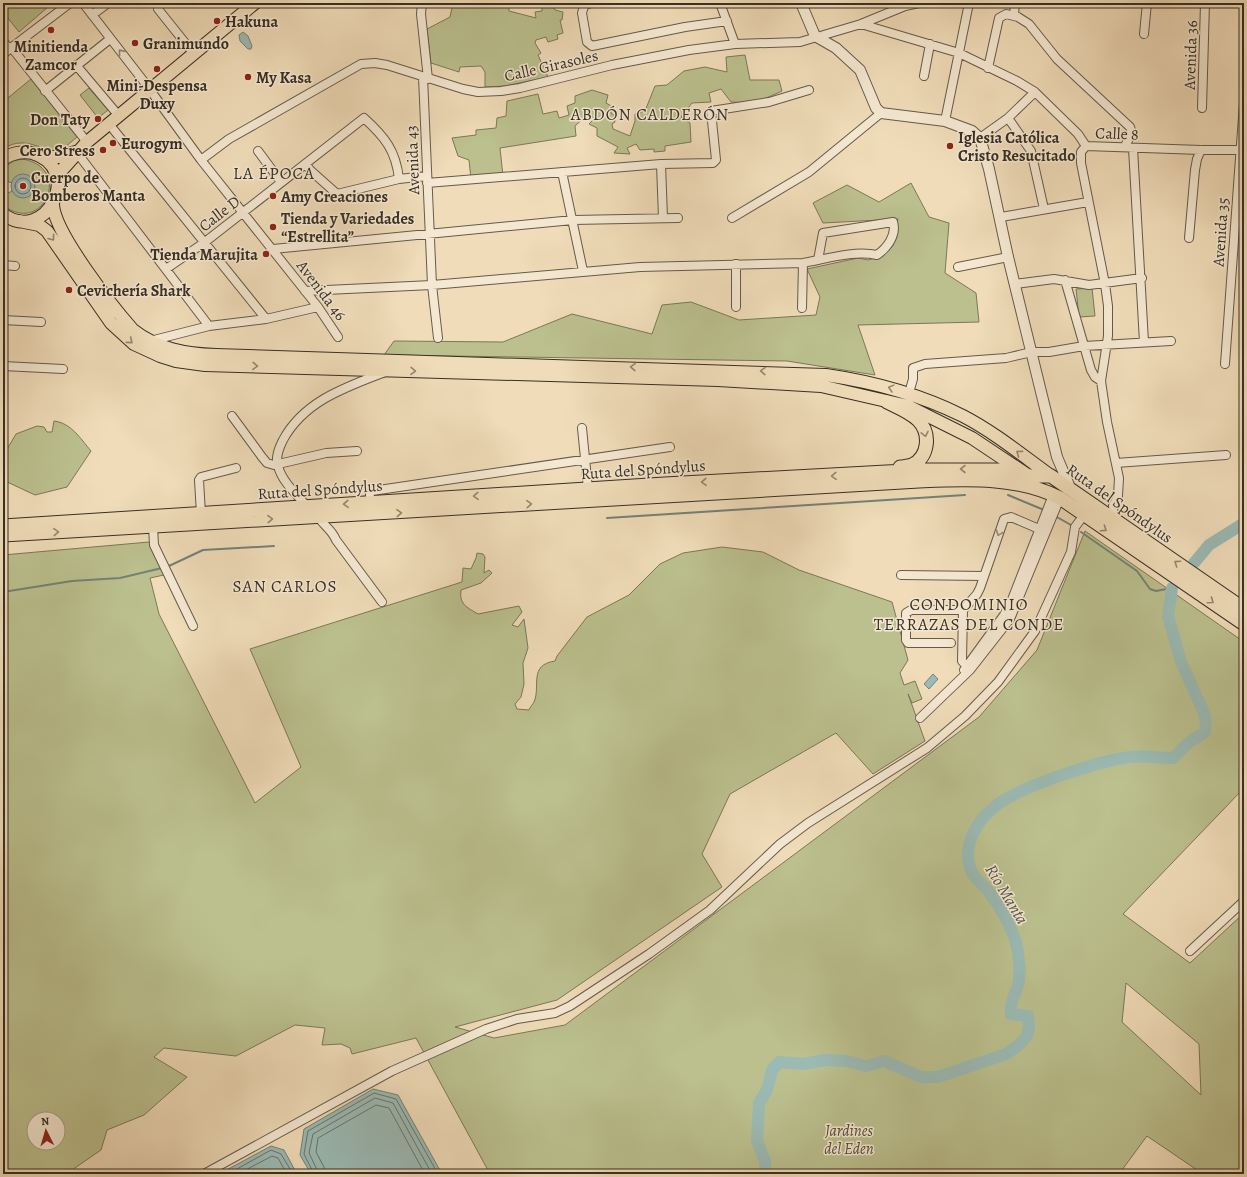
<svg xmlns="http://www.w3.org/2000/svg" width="1247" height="1177" viewBox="0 0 1247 1177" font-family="Alegreya,serif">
  <rect width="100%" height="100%" fill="#f0dcb9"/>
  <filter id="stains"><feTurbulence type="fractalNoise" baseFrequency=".005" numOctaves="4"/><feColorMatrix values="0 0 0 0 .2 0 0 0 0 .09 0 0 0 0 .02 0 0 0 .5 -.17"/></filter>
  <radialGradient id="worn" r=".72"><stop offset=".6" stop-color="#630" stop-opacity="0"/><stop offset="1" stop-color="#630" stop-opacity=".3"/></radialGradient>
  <path fill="#bbc08e" stroke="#7a7859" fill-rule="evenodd" d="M12,3H45L48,7L19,32L3,12Z
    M453,3H509V11L536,18L535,12L542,11V3H552L555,10L563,12L562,20H560L563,33L557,35L558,39L548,42L546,37L536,40L535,43L541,53L538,55L548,77L505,86L485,87V72L481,66L460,67L459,72L431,63L427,29L450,17Z
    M745,55L750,80H779L782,91L755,103L731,102L721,89L709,93L711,102L692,103L681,117L690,123L691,142L665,146V151L654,152V149L640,150L636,144L627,148L630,154L614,153L618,147L597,136V128L589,124L594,119L589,113L575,126L576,136L500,148L503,176L471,179L469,160L458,156L452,138L476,135V130L496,128L497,118L506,116L507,101L538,94L543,114L557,111L559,118L569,115L567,106L575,103V96L592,90L608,95L606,103L613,107L611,113L614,115L615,122L612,124L613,129L630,136L635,121V114L645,111L655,86L667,85L684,71L705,67L727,72L726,57Z
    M31,79L77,137C72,141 67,146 62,149C45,157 29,132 3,149V102Z
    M89,88L108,110L98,118L80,95Z
    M22,159C74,167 43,237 3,205V196L12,191V183L3,180V168L14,161Z
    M911,183L929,217L949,223L945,273L976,293L979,322L858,325L875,375L787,361L384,355L394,341L503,342L572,314L652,334L662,305L691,302L739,320L816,315L820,297L807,269L858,258L868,260L882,256L893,246L898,219L823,223L813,203L847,185L879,202Z
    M1092,288L1095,316L1079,317L1076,289Z
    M54,421C71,423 80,438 91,451L67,487L35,495L3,480V456L16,434L37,426L44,427L47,432H52Z
    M1085,531L1244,642V788L1123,914L1190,963L1244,913V1174H1203L1147,1136L1119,1174H490L416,1038L352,1054L350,1048L341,1044L322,1045L325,1028L295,1025L236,1056L164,1048L154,1057L187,1077L144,1115L107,1130L101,1150L66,1174H3V555L149,542L164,575L150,578L159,614L255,803L301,767L250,649L462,582L463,568L471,569L476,558L477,553L483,554L485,557L484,573L489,570L492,573L481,583L461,590C459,604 466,607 478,614L519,606L522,612L512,625L518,627L524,619L528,648L523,663L524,684L521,697L515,704L517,709L529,710C530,707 533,704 534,702C541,686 528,665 555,661L557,656L587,617L629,595L660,564L683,553L722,547L763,552L799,570L892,602L908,660L900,673L904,685L915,681L922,699L912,703L908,694L925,741L873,774L836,733L730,794L702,854L722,887L557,1000L455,1027L494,1038L565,1025L979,717L1037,650ZM1126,983L1199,1044L1201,1095L1122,1022ZM34,1119H58V1143H34Z"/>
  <path fill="#9bbab4" stroke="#73827a" d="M243,32L248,36L252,46L251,49H248L240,41L239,35Z
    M11 186a12 12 0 1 1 24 0a12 12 0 1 1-24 0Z
    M933,674L938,679L929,689L924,684Z
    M373,1089L398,1095L442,1174H311L300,1155L304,1129Z
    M271,1146L284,1150L297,1174H219Z"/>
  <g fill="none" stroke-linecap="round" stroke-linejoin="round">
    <path stroke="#6a746c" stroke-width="1" d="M15 186a8 8 0 1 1 16 0a8 8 0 1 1-16 0Z
      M228,1174L271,1150L281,1154L293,1174
      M238,1174L272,1156L278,1158L287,1174
      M314,1174L304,1154L308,1131L374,1093L396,1099L438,1174
      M319,1174L309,1153L313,1134L375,1098L393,1103L432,1174
      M325,1174L324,1167L316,1152L318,1138L376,1105L389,1108L425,1174"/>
    <path stroke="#73827a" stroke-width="2" d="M1008,495L1044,510
      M1055,516L1071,525
      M607,518L965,495
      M1081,532L1137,571L1150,589L1156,591L1172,588
      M169,566L203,550L274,546
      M3,592L72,581L120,578L162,568"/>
    <path stroke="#9bbab4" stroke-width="12" d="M1194,563L1209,545L1244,523
      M765,1174V1161L757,1141L759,1103L767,1090L772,1070L779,1062L803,1064L825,1060L847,1061L866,1066L884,1061L921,1077H938L1006,1054L1019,1045L1027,1036L1029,1028L1028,1016L1011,1014C1009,1003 1015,996 1018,985C1021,974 1019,954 1016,943C1011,926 1000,906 989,892C978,878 970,878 968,857C967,839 979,820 992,809C1013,788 1100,761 1130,757C1144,755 1159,758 1173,758L1188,743L1205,732L1206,722L1204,713L1181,662L1168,616L1172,588"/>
    <g stroke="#665a49" stroke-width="10">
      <path id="minor" d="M83,3L145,83L201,160L318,307L338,337
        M422,3L421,14L428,79
        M590,3L584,6L582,13L587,42L592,46L685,27L727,21
        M720,3L735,44
        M158,9L194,54
        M92,15L108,3
        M1014,15L1015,3
        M861,24L959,53L1017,81L1035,92L1078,134L1086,146L1201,150H1244
        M1144,34L1147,3
        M3,41L9,49
        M11,47L87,142
        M3,54L70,3
        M76,65L119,116
        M988,68L999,18L1006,14L1018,17L1029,24L1057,59L1130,127L1132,133L1125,146
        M924,76L930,44
        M423,77L432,285L438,338
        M45,91L110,39
        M1202,108L1205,3
        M1008,118L1031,151L1044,209
        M945,121L969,3
        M109,124L266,319
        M980,138L1008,118L1035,92
        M1086,146L1081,152V163L1105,284L1108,306V336L1101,381L1107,422L1119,478L1118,496L1113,506L1114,519
        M1133,148L1144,342
        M79,151L81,158L209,326
        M258,151L281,182
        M201,160L229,139L361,64L375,63L387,65L463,89L478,92L501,91L520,88L612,65L689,50L735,44L800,42L861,24L905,6L919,3
        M306,164L310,170L337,194L399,179L426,176
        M661,164L663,218
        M562,172L583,271
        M427,183L661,164L713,163L716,160L711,111L769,102L809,90
        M1001,217L1088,202
        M732,218L809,172L881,113
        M1189,238L1195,170L1197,159L1201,150
        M273,249L573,220L678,218
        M3,265L15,266
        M958,267L1008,257
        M166,269L205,242L364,118C385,137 396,151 399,179
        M1065,280L1091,370L1095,377L1101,381
        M1015,284L1054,279L1089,285L1142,278
        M305,291L432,285L640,267L803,263C826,259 854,250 877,255C887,248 897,235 893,222L823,233L818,260
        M736,307V264
        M802,308L803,263
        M3,320L41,322
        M150,341L209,326L266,319L318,307
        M1225,364L1244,103
        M3,366L63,369
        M909,393L913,379V368L925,364L1006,358L1032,352H1049L1084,346L1171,341
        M232,416L262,457L267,463L274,465L326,453L357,451
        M582,428L588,489
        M1116,463L1226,455
        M370,503V494L372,491L670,447
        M308,507C298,496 282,482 278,466C275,457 279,448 283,440C304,401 346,387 385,372
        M201,514L199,480L201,477L236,468
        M318,516C324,527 331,528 336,540L382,602
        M153,526L154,545L193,626
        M901,575L984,576
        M951,643H908L906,640V613L911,610H963
        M964,670L1004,615L1011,602L1053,495
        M970,670L962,661L963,610L977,594L980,588L1004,519L1011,517L1046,532
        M920,718L970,670L1010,619L1060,498
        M1190,951L1244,901
        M204,1174L392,1071L486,1029L517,1019L555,1013L570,1006L649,954L710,910L780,844L808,823L927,748L965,716L998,682L1035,631L1071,552L1075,527L1084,515"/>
    </g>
    <g stroke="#665a49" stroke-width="12">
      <path id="tertiary" d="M801,3L815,36L836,48L860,70L876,108L881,113L945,121L972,131L980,138L989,169L1008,257L1057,457L1071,490"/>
    </g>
    <g stroke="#382f24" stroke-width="14">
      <path id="primary" d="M39,155L51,157H59L79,151
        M3,159C11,153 23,151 32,153C85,168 46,246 3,214
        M58,182L61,171L87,142L255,3
        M53,205C55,234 112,306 133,330C157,349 186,354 216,355L826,375C874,382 919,394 963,416C994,432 1022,455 1051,476
        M19,221L39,225L47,231L111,323L134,344L160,356L176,361L205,365L718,380L821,386L908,406L972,438L1029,476"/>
    </g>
    <g stroke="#382f24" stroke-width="15">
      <path id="trunk" d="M887,402C897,407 910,412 918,420C931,433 929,457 912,465C908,466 903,467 900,467
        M3,526L665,484L923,470H1003L1030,476H1051L1244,609
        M3,535L919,481C966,479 1016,476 1060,498L1244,624"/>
    </g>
    <use href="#minor" stroke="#f5e8d2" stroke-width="8"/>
    <use href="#tertiary" stroke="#f5e8d2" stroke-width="10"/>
    <use href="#primary" stroke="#f0dcb9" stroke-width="12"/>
    <use href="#trunk" stroke="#f0dcb9" stroke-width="13"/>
  </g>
  <defs><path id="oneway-chevron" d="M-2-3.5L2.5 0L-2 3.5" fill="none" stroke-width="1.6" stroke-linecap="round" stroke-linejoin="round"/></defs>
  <g stroke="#968c7b">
    <use href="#oneway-chevron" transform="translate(121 52) rotate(-129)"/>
    <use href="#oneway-chevron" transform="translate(999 533) rotate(110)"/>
  </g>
  <g stroke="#94866e">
    <use href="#oneway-chevron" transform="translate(52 238) rotate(53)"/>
    <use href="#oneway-chevron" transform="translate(130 341) rotate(40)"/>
    <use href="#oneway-chevron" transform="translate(255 366) rotate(2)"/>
    <use href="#oneway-chevron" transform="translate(633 367) rotate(-178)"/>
    <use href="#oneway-chevron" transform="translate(413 371) rotate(1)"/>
    <use href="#oneway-chevron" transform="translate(763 371) rotate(-178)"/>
    <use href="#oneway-chevron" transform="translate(891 388) rotate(-165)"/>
    <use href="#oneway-chevron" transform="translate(925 434) rotate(78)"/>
    <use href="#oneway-chevron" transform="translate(1019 453) rotate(-144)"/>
    <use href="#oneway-chevron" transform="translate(963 469) rotate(180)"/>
    <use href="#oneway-chevron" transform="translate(834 476) rotate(177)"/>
    <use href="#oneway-chevron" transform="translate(704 482) rotate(177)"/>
    <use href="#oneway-chevron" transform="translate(476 496) rotate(177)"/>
    <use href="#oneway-chevron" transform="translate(346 504) rotate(177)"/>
    <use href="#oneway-chevron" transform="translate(529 504) rotate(-4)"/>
    <use href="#oneway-chevron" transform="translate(399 513) rotate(-3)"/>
    <use href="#oneway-chevron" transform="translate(270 519) rotate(-3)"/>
    <use href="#oneway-chevron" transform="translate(1104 529) rotate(34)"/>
    <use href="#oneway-chevron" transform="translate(56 532) rotate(-3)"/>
    <use href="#oneway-chevron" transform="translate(1177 563) rotate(-146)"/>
    <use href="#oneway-chevron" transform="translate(1211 601) rotate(35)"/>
  </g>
  <g fill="#8f2418" stroke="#f5e8d2" stroke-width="1.5">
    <circle cx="217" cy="21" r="4"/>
    <circle cx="51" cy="30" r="4"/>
    <circle cx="135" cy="43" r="4"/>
    <circle cx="157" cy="69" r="4"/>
    <circle cx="248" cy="77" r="4"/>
    <circle cx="98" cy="119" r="4"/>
    <circle cx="113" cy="143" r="4"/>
    <circle cx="950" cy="146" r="4"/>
    <circle cx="103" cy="150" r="4"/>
    <circle cx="23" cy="186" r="4"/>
    <circle cx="273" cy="196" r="4"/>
    <circle cx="273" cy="227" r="4"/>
    <circle cx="266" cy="254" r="4"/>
    <circle cx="69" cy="290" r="4"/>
  </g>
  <g text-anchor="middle" stroke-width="3" stroke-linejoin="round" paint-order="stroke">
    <g font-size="16" font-weight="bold" fill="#382f24" stroke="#f5e8d2" text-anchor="start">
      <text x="225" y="27">Hakuna</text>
      <text x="143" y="49">Granimundo</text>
      <text x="51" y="52" text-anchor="middle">Minitienda<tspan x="51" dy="18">Zamcor</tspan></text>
      <text x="256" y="83">My Kasa</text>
      <text x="157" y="91" text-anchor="middle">Mini-Despensa<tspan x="157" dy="18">Duxy</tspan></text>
      <text x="90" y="125" text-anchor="end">Don Taty</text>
      <text x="958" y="143">Iglesia Católica<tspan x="958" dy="18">Cristo Resucitado</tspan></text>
      <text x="121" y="149">Eurogym</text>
      <text x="95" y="156" text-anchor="end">Cero Stress</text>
      <text x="31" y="183">Cuerpo de<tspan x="31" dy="18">Bomberos Manta</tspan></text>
      <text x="281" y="202">Amy Creaciones</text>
      <text x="281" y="224">Tienda y Variedades<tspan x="281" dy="18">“Estrellita”</tspan></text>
      <text x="258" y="260" text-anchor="end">Tienda Marujita</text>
      <text x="77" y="296">Cevichería Shark</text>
    </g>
    <g font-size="16" fill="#382f24" stroke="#f5e8d2">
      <text transform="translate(1190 55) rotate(-88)" y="6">Avenida 36</text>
      <text transform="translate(551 65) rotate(-13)" y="6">Calle Girasoles</text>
      <text transform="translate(1117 133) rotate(2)" y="6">Calle 8</text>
      <text transform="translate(412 160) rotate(-92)" y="6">Avenida 43</text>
      <text transform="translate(219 213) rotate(-38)" y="6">Calle D</text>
      <text transform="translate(1220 232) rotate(-86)" y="6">Avenida 35</text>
      <text transform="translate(322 290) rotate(53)" y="6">Avenida 46</text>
      <text transform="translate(643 469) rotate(-4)" y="6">Ruta del Spóndylus</text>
      <text transform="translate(320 489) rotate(-4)" y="6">Ruta del Spóndylus</text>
      <text transform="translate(1120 503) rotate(35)" y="6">Ruta del Spóndylus</text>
    </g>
    <g font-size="16" font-style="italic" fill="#524c39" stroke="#f5e8d2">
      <text x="849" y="1136">Jardines<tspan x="849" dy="18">del Eden</tspan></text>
    </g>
    <g font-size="17" letter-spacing="1" fill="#382f24" stroke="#f5e8d2">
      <text x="650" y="120">ABDÓN CALDERÓN</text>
      <text x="274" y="179">LA ÉPOCA</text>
      <text x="285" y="592">SAN CARLOS</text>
      <text x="969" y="610">CONDOMINIO<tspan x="969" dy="20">TERRAZAS DEL CONDE</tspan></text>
    </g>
    <g font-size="17" font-style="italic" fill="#515248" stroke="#f5e8d2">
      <text transform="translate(1007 894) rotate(59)" y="6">Río Manta</text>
    </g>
  </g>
  <rect width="1247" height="1177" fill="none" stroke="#f0dcb9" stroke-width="16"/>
  <rect x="4" y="4" width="1239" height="1169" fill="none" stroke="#382f24" stroke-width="2"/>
  <rect x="8" y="8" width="1231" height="1161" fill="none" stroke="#382f24"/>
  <g transform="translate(46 1131) rotate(355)"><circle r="19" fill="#f5e8d2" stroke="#a99e8c"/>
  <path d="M0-3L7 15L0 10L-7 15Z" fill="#8f2418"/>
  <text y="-6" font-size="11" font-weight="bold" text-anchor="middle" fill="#382f24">N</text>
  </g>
  <rect width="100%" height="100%" filter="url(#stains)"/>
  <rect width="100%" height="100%" fill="url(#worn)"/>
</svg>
